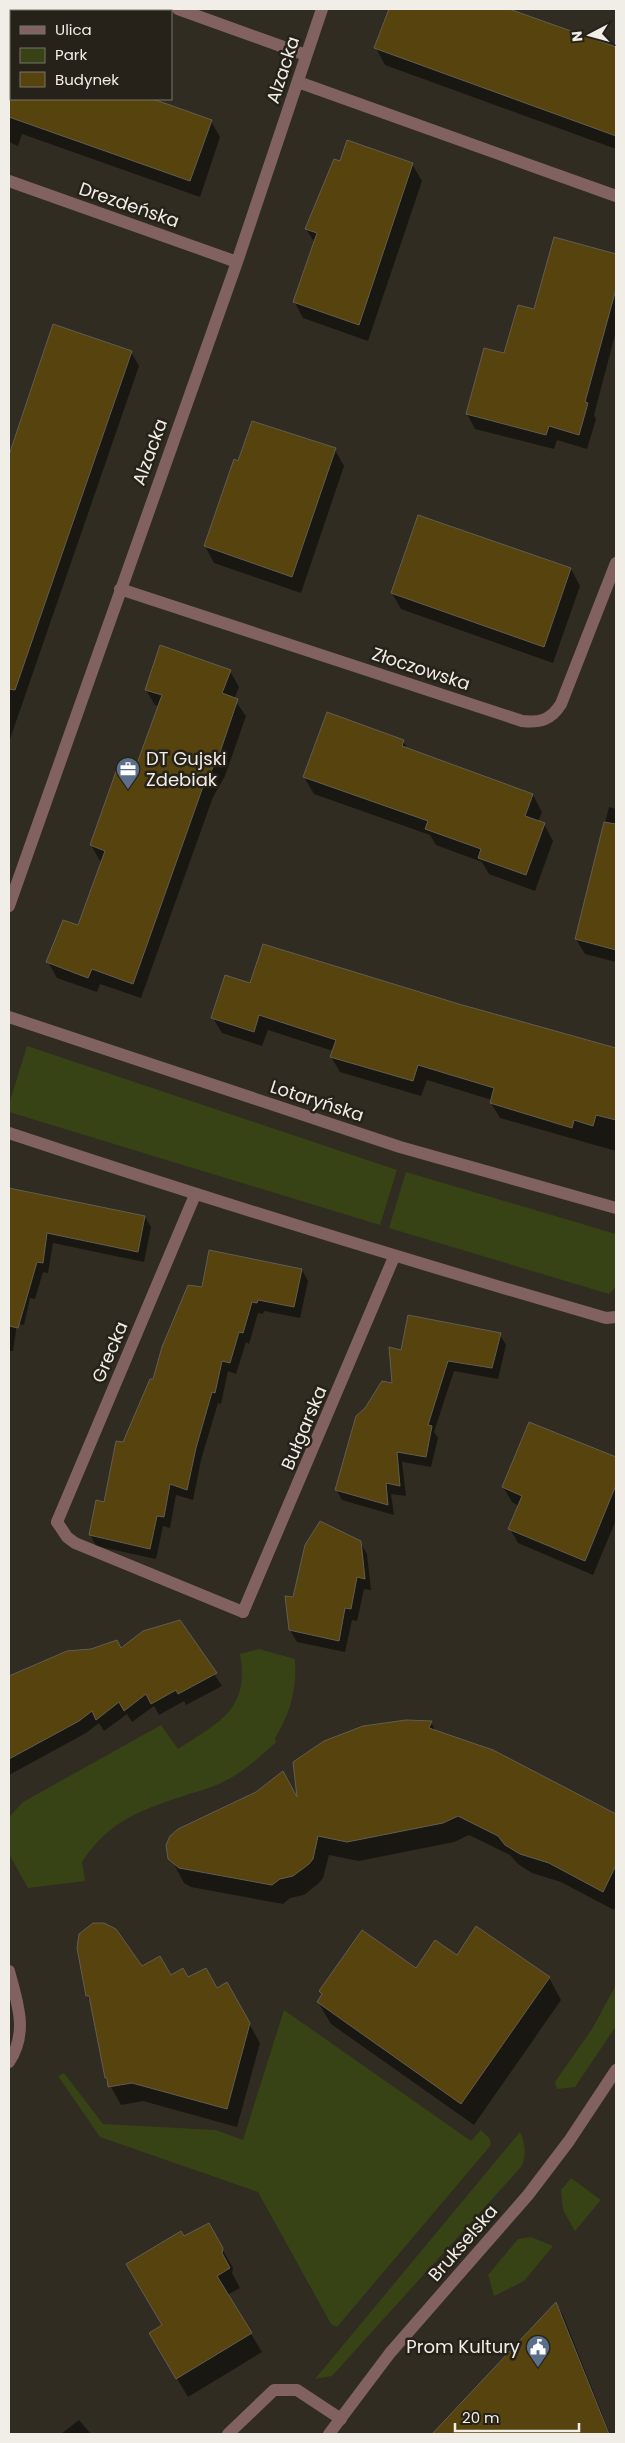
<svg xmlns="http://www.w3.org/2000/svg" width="625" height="2443" viewBox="0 0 625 2443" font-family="Poppins,sans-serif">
  <rect width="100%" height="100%" fill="#302c22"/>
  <path fill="#374314" d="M27,1046L397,1170L380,1225L9,1112V1104Z
    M406,1172L616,1234V1287L609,1294L389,1228Z
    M259,1649L295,1659C297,1689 291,1712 275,1738L276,1742C259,1758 242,1773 221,1783C211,1788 199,1791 189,1794C142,1810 110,1819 82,1862L85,1881L28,1888L9,1854V1817L23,1802L161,1725L178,1749C219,1722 250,1710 240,1654Z
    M616,1985V2026L575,2087L557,2089L555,2082L592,2029Z
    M284,2010L471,2141L481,2130L490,2139L491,2145L337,2327L331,2324L258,2192L100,2137L58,2076L64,2073L103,2124L216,2130L243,2140Z
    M520,2132C525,2142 527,2157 521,2167L332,2376L315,2379Z
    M571,2178L601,2200L575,2231L563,2210L561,2190Z
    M531,2237L553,2246L524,2281L494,2296L488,2275L518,2239Z"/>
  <path fill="#0007" d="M390,9H507L616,48V149L385,65L376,48Z
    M9,62L11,63V99H149L211,121L220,137L200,197L22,134L18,146L9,142Z
    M412,164L422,181L368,341L303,318L294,301L315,243L306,229Z
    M555,239L616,255V331L594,415L596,419L587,449L557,440L554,449L475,429L467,414L535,311Z
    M54,326L131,352L139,366L9,742V459Z
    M335,450L344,466L301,593L214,563L205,546L235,461L238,462Z
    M571,569L580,586L553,663L401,609L392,593Z
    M230,671L239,687L234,699L246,716L225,776L213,797L141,998L100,984L97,992L57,978L48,962L79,927L103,862L100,861L91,845L136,771L159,706L155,705L146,690Z
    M403,741L408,750L533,795L542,812L538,822L544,824L553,841L535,891L489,874L482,862L436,845L430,835L314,794L304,777Z
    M609,807L616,809V962L585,954L576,939Z
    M264,945L574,1038L615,1049L616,1046V1151L500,1118L491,1103L492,1100L427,1080L421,1096L340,1072L331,1057L333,1051L268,1030L262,1046L222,1033L213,1018L251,985Z
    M9,1188L145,1217L151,1227L144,1262L53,1243L48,1273L43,1272L35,1299L30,1298L24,1325L17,1324L13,1351H10L9,1355Z
    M302,1270L308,1281L300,1318L264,1311L263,1314L258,1313L249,1344L246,1342L236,1374L228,1371L221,1404L218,1403L201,1460L193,1500L176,1495L170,1528L163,1526L156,1559L96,1546L90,1534L104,1503L124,1444L154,1381L203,1289Z
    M500,1335L506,1345L498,1379L454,1371L434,1432L438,1438L431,1467L402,1462L406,1496L391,1494L394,1515L342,1500L336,1489L394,1385L402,1351Z
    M530,1423L616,1458V1520L593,1575L518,1543L510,1529L519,1506L512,1502L503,1487Z
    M360,1542L367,1554L371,1590L364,1589L357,1621L352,1620L345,1652L297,1642L290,1630L294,1598Z
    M179,1621L222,1686L186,1705L184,1701L159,1715L154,1706L132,1722L127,1714L104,1731L99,1723L86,1733L9,1775V1678L67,1653L121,1650Z
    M431,1722L436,1732L493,1752L616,1816V1905L614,1910L561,1882L532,1873L518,1864L510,1855L469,1835L454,1842L359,1861L329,1855L323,1878L319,1883L304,1895L290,1898L283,1904L191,1887L184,1883L168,1853L298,1801Z
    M457,1957L549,1978L561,2000L474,2125L331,2024L318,2002Z
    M141,1968L171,1977L188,1979L217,1989L227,1984L260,2043L237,2127L143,2101L121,2105L106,2078L92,2005L87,1996Z
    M208,2225L233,2268L232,2273L240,2288L227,2295L262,2352L188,2397L150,2333L163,2325L184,2238Z
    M556,2304L563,2315L610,2434H433Z
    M79,2420L91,2434H61Z"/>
  <path fill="#57430d" stroke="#625d52" d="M389,9H509L616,47V136L374,48Z
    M9,99H153L212,120L190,181L9,117Z
    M347,140L413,163L359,325L293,302L317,233L305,229L334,159L340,161Z
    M554,237L616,254V289L585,402L588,403L579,435L549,426L546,435L466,414L484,348L504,353L518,305L534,309Z
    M53,324L132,351L15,690L9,689V455Z
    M252,421L336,448L292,577L204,546L234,459L238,461Z
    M418,515L571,568L544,647L391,593Z
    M160,645L231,670L222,693L238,699L217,761L205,781L133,984L92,969L88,978L46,962L63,920L78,925L105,851L90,845L119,763L135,769L162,695L145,690Z
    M327,712L404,740L402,746L533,794L525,816L545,823L526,875L478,858L481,849L425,829L428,821L303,777Z
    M604,822L616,824V950L575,939Z
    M263,944L459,1004L616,1048V1120L596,1115L593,1126L574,1120L572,1128L490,1103L494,1088L418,1065L413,1081L330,1057L336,1040L259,1015L254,1032L211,1018L225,975L250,983Z
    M9,1188L145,1216L138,1252L47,1233L43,1263L37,1262L18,1328L9,1326Z
    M209,1250L302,1269L294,1307L258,1300L257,1303L252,1302L243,1333L239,1332L230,1363L222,1361L215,1393L212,1392L196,1448L187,1490L170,1484L164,1517L157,1516L150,1549L89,1535L96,1500L104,1502L116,1441L123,1442L150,1379H153L162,1347L188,1285L202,1287Z
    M408,1315L501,1333L492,1368L448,1361L428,1425L432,1426L426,1457L397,1452L400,1486L386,1483L388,1505L335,1490L356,1416L365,1408L382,1381L392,1383L389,1347L401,1350Z
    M529,1422L616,1457V1485L585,1561L508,1529L522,1496L502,1487Z
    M320,1521L361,1541L365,1579L357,1577L351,1609L345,1608L339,1641L289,1630L285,1596L293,1597L305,1545Z
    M180,1620L217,1673L178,1694L176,1690L151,1704L146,1694L124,1711L119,1702L96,1720L92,1711L79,1721L9,1759V1676L67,1651L91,1649L117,1640L121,1648L143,1631Z
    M406,1720L432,1721L429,1728L493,1750L616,1814V1865L603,1892L549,1863L520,1854L505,1845L498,1836L458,1816L443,1823L347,1842L318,1836L313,1859L309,1864L293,1876L280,1879L272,1885L179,1868L168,1859L166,1845L170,1836L178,1829L256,1792L283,1771L297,1797L293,1762L324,1741L363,1726Z
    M93,1923H104L116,1929L142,1966L160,1956L171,1975L183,1968L188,1977L206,1968L217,1988L227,1982L250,2023L227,2109L132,2083L108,2087L107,2078H105L89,1996H86L77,1948L79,1934Z
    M476,1926L550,1977L461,2104L317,2002L322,1994L319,1991L362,1930L416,1968L435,1940L457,1955Z
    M209,2223L223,2248L222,2253L230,2268L217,2276L252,2333L176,2379L149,2333L162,2325L126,2264L181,2231L184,2236Z
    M556,2302L609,2434H432Z"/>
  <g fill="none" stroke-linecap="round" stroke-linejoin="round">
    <path stroke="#816260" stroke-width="12" d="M178,9L306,55
      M298,82L616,196
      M57,1522L67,1537L75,1543L243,1612
      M228,2434L274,2390H297L341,2419"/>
    <path stroke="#816260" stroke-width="12" d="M9,181L237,262
      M120,589L522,721C540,723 551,720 561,704L616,563
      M9,906L237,262L322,9
      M9,1017L400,1147L616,1208
      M9,1133C207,1199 406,1260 606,1318L616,1317
      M57,1522L195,1195
      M243,1612L394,1257
      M9,1971C17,2002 29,2032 9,2062
      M329,2434L390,2353L528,2195L569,2141L616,2070"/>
  </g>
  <defs>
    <g id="office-pin" transform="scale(1.25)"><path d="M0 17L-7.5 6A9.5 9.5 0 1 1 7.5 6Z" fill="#5c6f8a" stroke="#262219"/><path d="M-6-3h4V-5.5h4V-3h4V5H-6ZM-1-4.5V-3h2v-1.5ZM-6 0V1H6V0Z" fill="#fff"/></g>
    <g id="civic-pin" transform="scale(1.25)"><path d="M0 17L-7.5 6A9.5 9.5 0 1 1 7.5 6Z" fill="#5c6f8a" stroke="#262219"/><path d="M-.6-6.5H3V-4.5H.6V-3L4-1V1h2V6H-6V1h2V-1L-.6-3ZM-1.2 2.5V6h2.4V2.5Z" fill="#fff"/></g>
  </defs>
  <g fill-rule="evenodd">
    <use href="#office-pin" x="128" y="769"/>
    <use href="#civic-pin" x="538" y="2347"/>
  </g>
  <g text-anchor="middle" stroke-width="5" stroke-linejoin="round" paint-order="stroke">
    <g font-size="18" fill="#f0eee7" stroke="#262219">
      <text transform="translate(283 70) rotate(-72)" y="6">Alzacka</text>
      <text transform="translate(129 205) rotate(19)" y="6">Drezdeńska</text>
      <text transform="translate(150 452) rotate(-70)" y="6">Alzacka</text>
      <text transform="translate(421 669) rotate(18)" y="6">Złoczowska</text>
      <text transform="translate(317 1101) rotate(18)" y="6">Lotaryńska</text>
      <text transform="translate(110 1352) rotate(-67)" y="6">Grecka</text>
      <text transform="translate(304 1428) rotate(-67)" y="6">Bułgarska</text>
      <text transform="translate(463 2243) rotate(-49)" y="6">Brukselska</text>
    </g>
    <g font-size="18" fill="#f0eee7" stroke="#262219" text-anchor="start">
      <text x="146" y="765">DT Gujski<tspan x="146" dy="21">Zdebiak</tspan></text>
      <text x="520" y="2353" text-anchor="end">Prom Kultury</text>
    </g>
  </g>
  <rect width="625" height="2443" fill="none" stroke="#f0eee7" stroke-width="20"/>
  <rect x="10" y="10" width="162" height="90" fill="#262219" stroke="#77746b"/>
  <rect x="20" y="26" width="25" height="8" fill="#816260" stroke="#77746b"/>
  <text x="55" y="35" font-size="15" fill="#f0eee7">Ulica</text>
  <rect x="20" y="48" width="25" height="15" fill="#374314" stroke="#77746b"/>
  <text x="55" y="60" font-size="15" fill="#f0eee7">Park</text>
  <rect x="20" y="72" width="25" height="15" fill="#57430d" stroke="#77746b"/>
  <text x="55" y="85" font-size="15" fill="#f0eee7">Budynek</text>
  <g transform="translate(590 35) rotate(264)" stroke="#262219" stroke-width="4" paint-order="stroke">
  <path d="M0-4L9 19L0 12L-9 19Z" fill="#f0eee7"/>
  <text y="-8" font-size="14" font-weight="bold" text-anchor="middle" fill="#f0eee7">N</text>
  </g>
  <path d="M455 2423v8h124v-8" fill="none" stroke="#f0eee7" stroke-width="2.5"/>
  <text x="462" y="2423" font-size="15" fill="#f0eee7" stroke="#262219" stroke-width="4" paint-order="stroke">20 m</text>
</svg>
